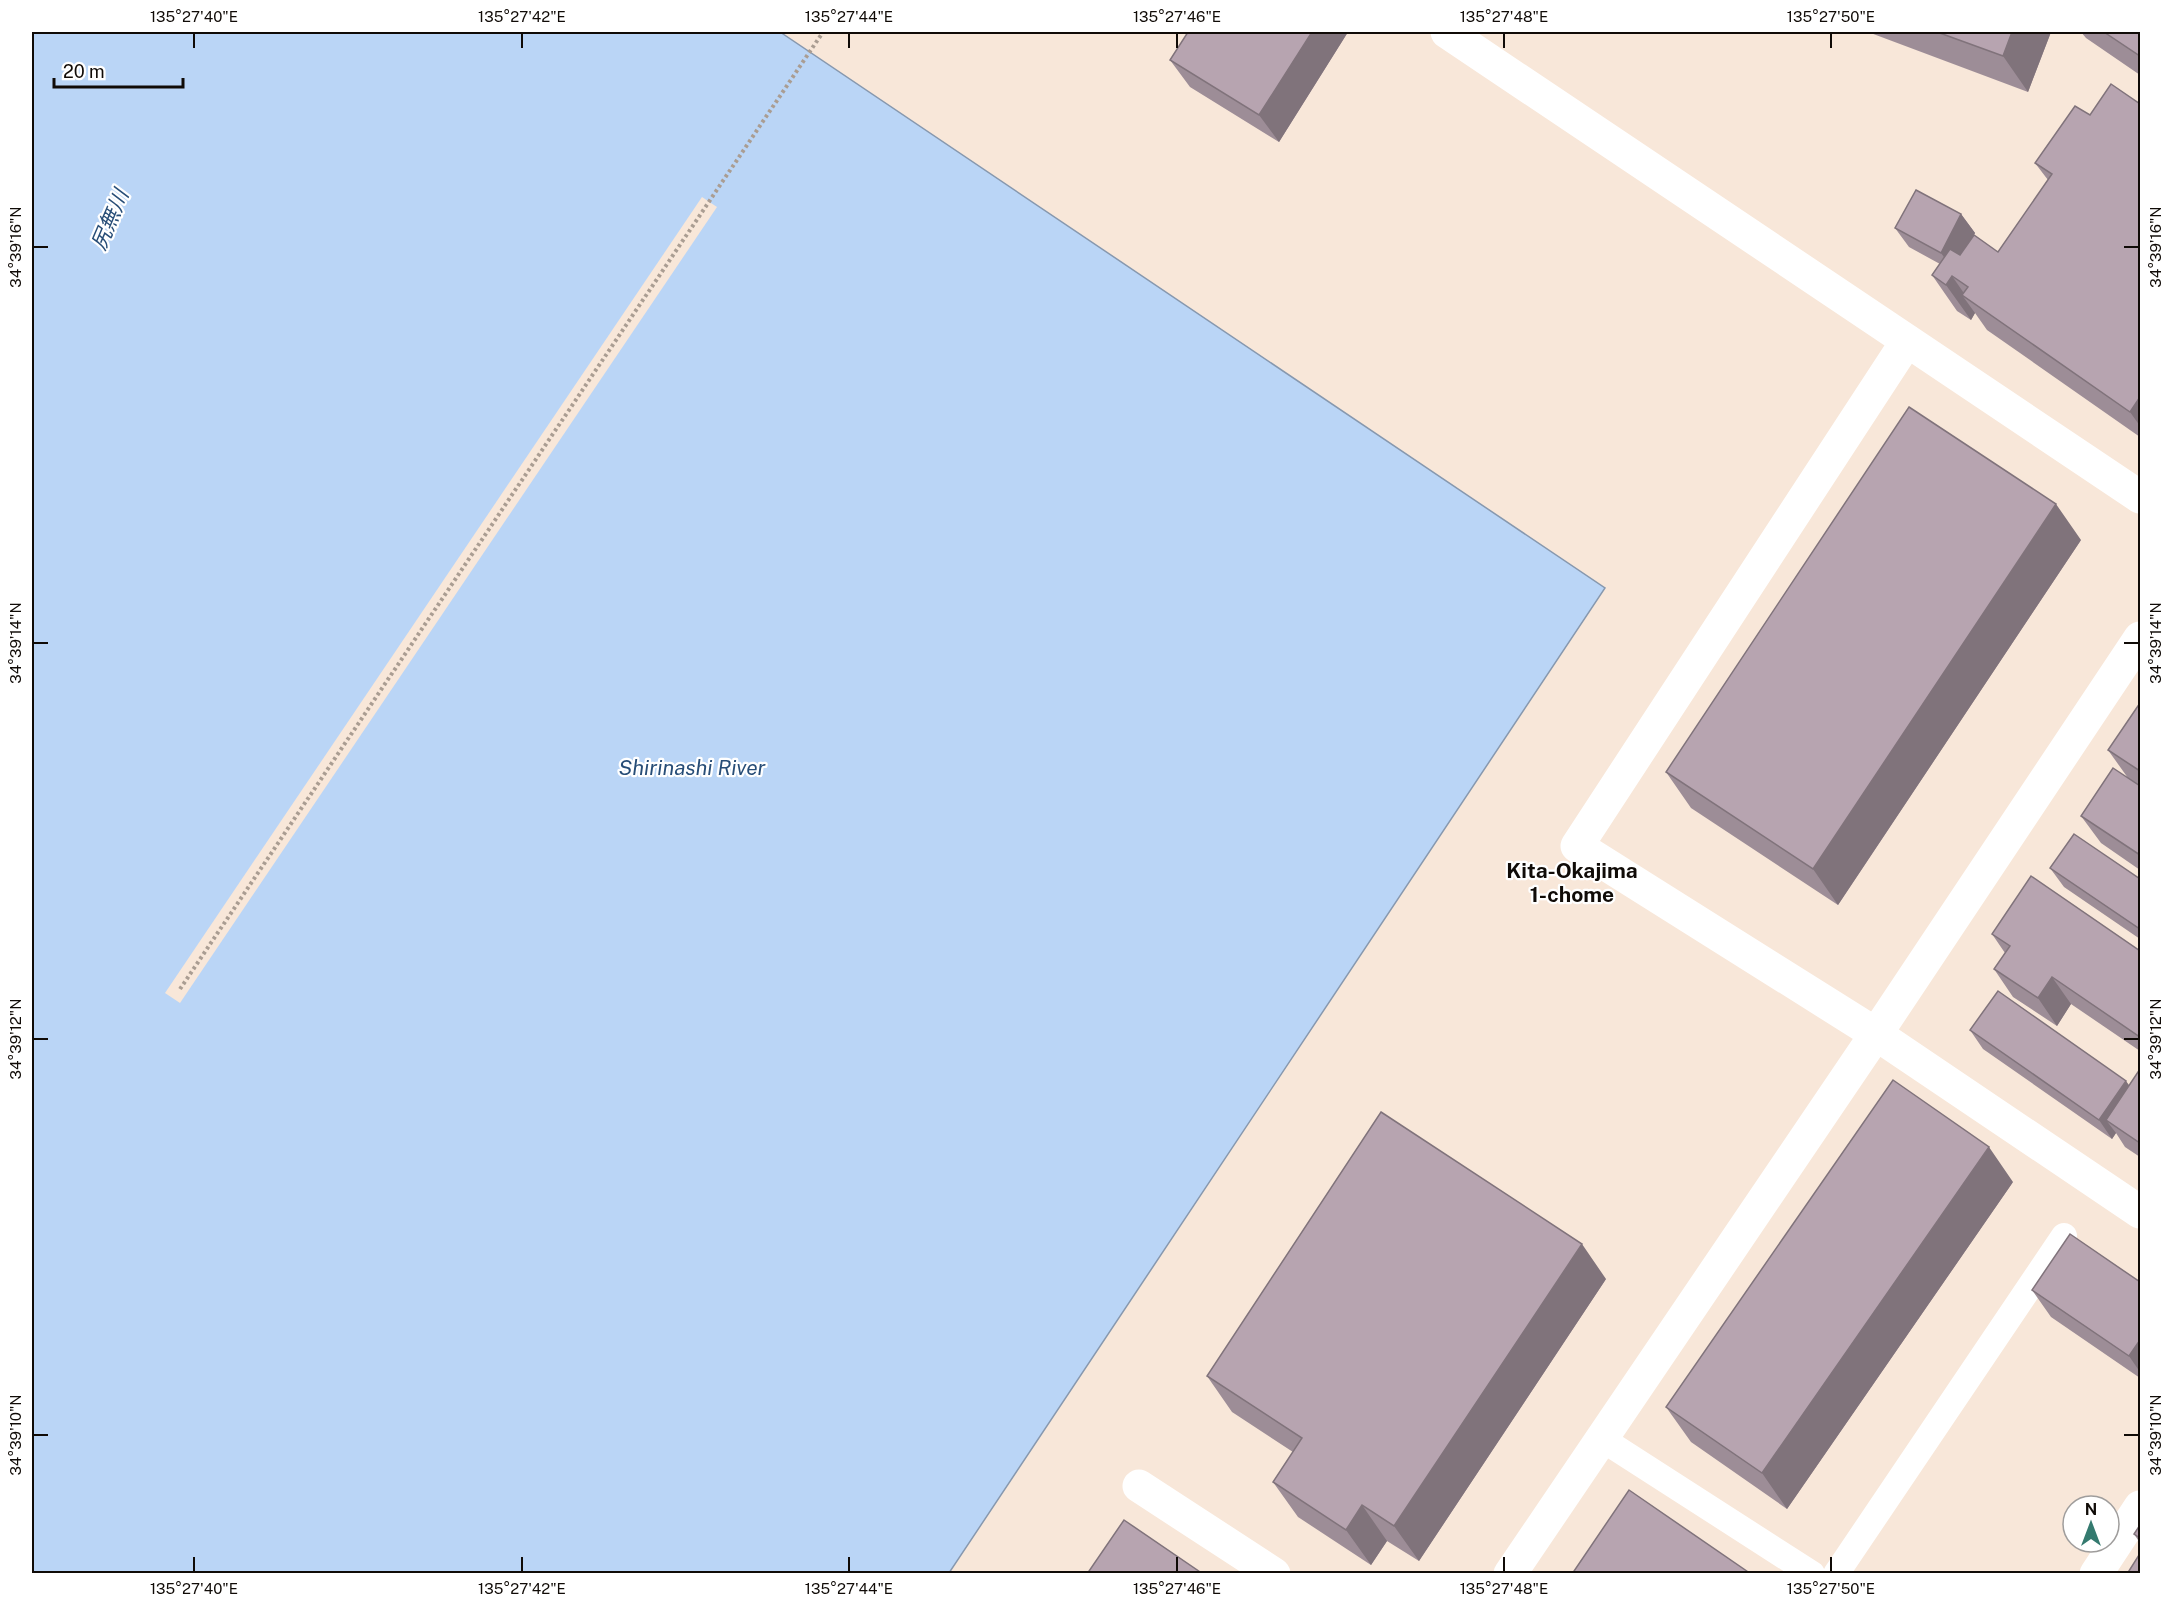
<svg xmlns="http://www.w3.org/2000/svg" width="2172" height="1605" viewBox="0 0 2172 1605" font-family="'Public Sans','Noto Sans JP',sans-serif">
  <rect width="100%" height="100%" fill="#f8e7d9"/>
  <path fill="#bad5f6" stroke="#8798ae" stroke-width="1.5" d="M32,32H780L1605,588L949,1573L32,1574Z"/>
  <path fill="#f8e7d9" d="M702,197L717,207L180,1003L165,993Z"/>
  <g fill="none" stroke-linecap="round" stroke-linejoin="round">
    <path stroke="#aa9d92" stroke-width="4" stroke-dasharray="3 3" stroke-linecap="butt" d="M180,989L823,32"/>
    <path stroke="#fff" stroke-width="26" d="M1602,1439L1812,1574
      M1836,1574L2064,1236"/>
    <path stroke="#fff" stroke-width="33" d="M1876,1034L1577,846L1907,341"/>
    <path stroke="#fff" stroke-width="33" d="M1447,32L2140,497
      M1876,1034L2140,1212
      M1139,1486L1274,1574
      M1510,1574L1876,1034L2140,638
      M2096,1574L2140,1507"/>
  </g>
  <path fill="#9d8d97" d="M1188,32H1348L1279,142L1190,87L1170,60Z
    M1868,32H2051L2028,92Z
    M2081,32H2140V75L2086,38Z
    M2140,104V437L1987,330L1975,313L1971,320L1957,311L1932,275L1940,264L1909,247L1895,228L1961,214L1975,233L1971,240L1998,252L2048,180L2035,163L2090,115Z
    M2081,540L1838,905L1691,808L1666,772Z
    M2140,703V870L2101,843L2081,816L2128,778L2108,750Z
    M2050,868L2140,879V939L2064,887Z
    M1992,934L2140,951V1051L2071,1004L2057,1026L2013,997L1994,969L2005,953Z
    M1970,1030L2129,1086L2140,1069V1157L2125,1147L2116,1133L2112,1139L1983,1049Z
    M2013,1182L1787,1509L1691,1442L1666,1407Z
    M1606,1279L1419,1561L1387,1541L1371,1565L1298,1517L1273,1482L1293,1452L1232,1412L1207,1376Z
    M2140,1282V1378L2051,1317L2032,1290Z
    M2140,1525V1543L2134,1534Z"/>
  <path fill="#80737b" d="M1312,32H1348L1279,142L1259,115Z
    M2012,32H2051L2028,92L2003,56Z
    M1961,214L1975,233L1954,271L1941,253Z
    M1952,276L1968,299L1962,295L1975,313L1971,320L1946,285Z
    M2140,397V426L2130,412Z
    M2056,504L2081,540L1838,905L1813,869Z
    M2052,977L2071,1004L2057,1026L2038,998Z
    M2126,1081L2140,1100L2106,1120L2116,1133L2112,1139L2099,1120Z
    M1989,1147L2013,1182L1787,1509L1762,1473Z
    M1582,1244L1606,1279L1419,1561L1394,1526Z
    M2140,1340V1372L2129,1356Z
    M1362,1505L1387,1541L1371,1565L1346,1530Z"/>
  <path fill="#b7a4b0" stroke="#80737b" stroke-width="1.5" d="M1188,32H1312L1259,115L1170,60Z
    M1937,32H2012L2003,56Z
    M2104,32H2140V56Z
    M2111,84L2140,104V397L2130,412L1962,295L1968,287L1952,276L1946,285L1932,275L1950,249L1960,255L1974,235L1998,252L2052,174L2035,163L2075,106L2090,115Z
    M1916,190L1961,214L1941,253L1895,228Z
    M1909,407L2056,504L1813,869L1666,772Z
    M2140,703V771L2108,750Z
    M2113,768L2140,786V855L2081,816Z
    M2074,834L2140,879V929L2050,868Z
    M2031,876L2140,951V1037L2052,977L2038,998L1994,969L2010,946L1992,934Z
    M1998,991L2126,1081L2099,1120L1970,1030Z
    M2140,1069V1143L2106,1120Z
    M1893,1080L1989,1147L1762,1473L1666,1407Z
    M1381,1112L1582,1244L1394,1526L1362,1505L1346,1530L1273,1482L1302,1438L1207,1376Z
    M2070,1234L2140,1282V1340L2129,1356L2032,1290Z
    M1629,1490L1751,1574H1572Z
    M1124,1520L1203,1574H1087Z
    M2140,1525V1538L2134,1534Z
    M2139,1555H2140V1574H2127Z"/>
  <path fill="none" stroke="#100b07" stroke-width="2" d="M194,33V48M522,33V48M849,33V48M1177,33V48M1504,33V48M1831,33V48M33,247H48M2124,247H2139M33,643H48M2124,643H2139M33,1039H48M2124,1039H2139M33,1435H48M2124,1435H2139M194,1557V1572M522,1557V1572M849,1557V1572M1177,1557V1572M1504,1557V1572M1831,1557V1572"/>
  <g text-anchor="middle" stroke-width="4.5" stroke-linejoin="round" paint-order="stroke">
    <g font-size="21" font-style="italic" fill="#274d77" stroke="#fff">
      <text transform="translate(110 220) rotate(-67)" y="7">尻無川</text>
      <text x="692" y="775">Shirinashi River</text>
    </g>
    <g font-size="21" font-weight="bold" fill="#100b07" stroke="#fff">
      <text x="1572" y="878">Kita-Okajima<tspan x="1572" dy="24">1-chome</tspan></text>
    </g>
  </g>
  <rect width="2172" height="1605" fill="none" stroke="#ffffff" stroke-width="66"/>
  <g transform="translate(2091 1524)"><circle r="28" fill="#ffffff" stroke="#9f9d9c" stroke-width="1.5"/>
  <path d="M0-4.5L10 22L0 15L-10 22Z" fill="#347a6f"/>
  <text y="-9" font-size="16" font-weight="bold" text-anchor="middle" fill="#100b07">N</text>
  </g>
  <path d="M54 78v9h129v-9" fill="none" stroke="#100b07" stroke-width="3"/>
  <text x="63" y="78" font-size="18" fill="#100b07" stroke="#ffffff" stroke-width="4.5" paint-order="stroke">20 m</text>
  <rect x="33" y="33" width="2106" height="1539" fill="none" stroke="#100b07" stroke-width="2"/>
  <g font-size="15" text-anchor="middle" fill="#100b07">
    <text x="194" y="22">135°27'40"E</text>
    <text x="522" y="22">135°27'42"E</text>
    <text x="849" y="22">135°27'44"E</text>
    <text x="1177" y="22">135°27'46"E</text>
    <text x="1504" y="22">135°27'48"E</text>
    <text x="1831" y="22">135°27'50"E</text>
    <text transform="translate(16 247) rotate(-90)" y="5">34°39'16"N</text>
    <text transform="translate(2156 247) rotate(-90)" y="5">34°39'16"N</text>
    <text transform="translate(16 643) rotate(-90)" y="5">34°39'14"N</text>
    <text transform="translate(2156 643) rotate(-90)" y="5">34°39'14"N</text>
    <text transform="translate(16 1039) rotate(-90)" y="5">34°39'12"N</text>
    <text transform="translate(2156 1039) rotate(-90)" y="5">34°39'12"N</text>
    <text transform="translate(16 1435) rotate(-90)" y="5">34°39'10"N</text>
    <text transform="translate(2156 1435) rotate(-90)" y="5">34°39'10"N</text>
    <text x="194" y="1594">135°27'40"E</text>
    <text x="522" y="1594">135°27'42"E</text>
    <text x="849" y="1594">135°27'44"E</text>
    <text x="1177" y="1594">135°27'46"E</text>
    <text x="1504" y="1594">135°27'48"E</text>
    <text x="1831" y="1594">135°27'50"E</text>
  </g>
</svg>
